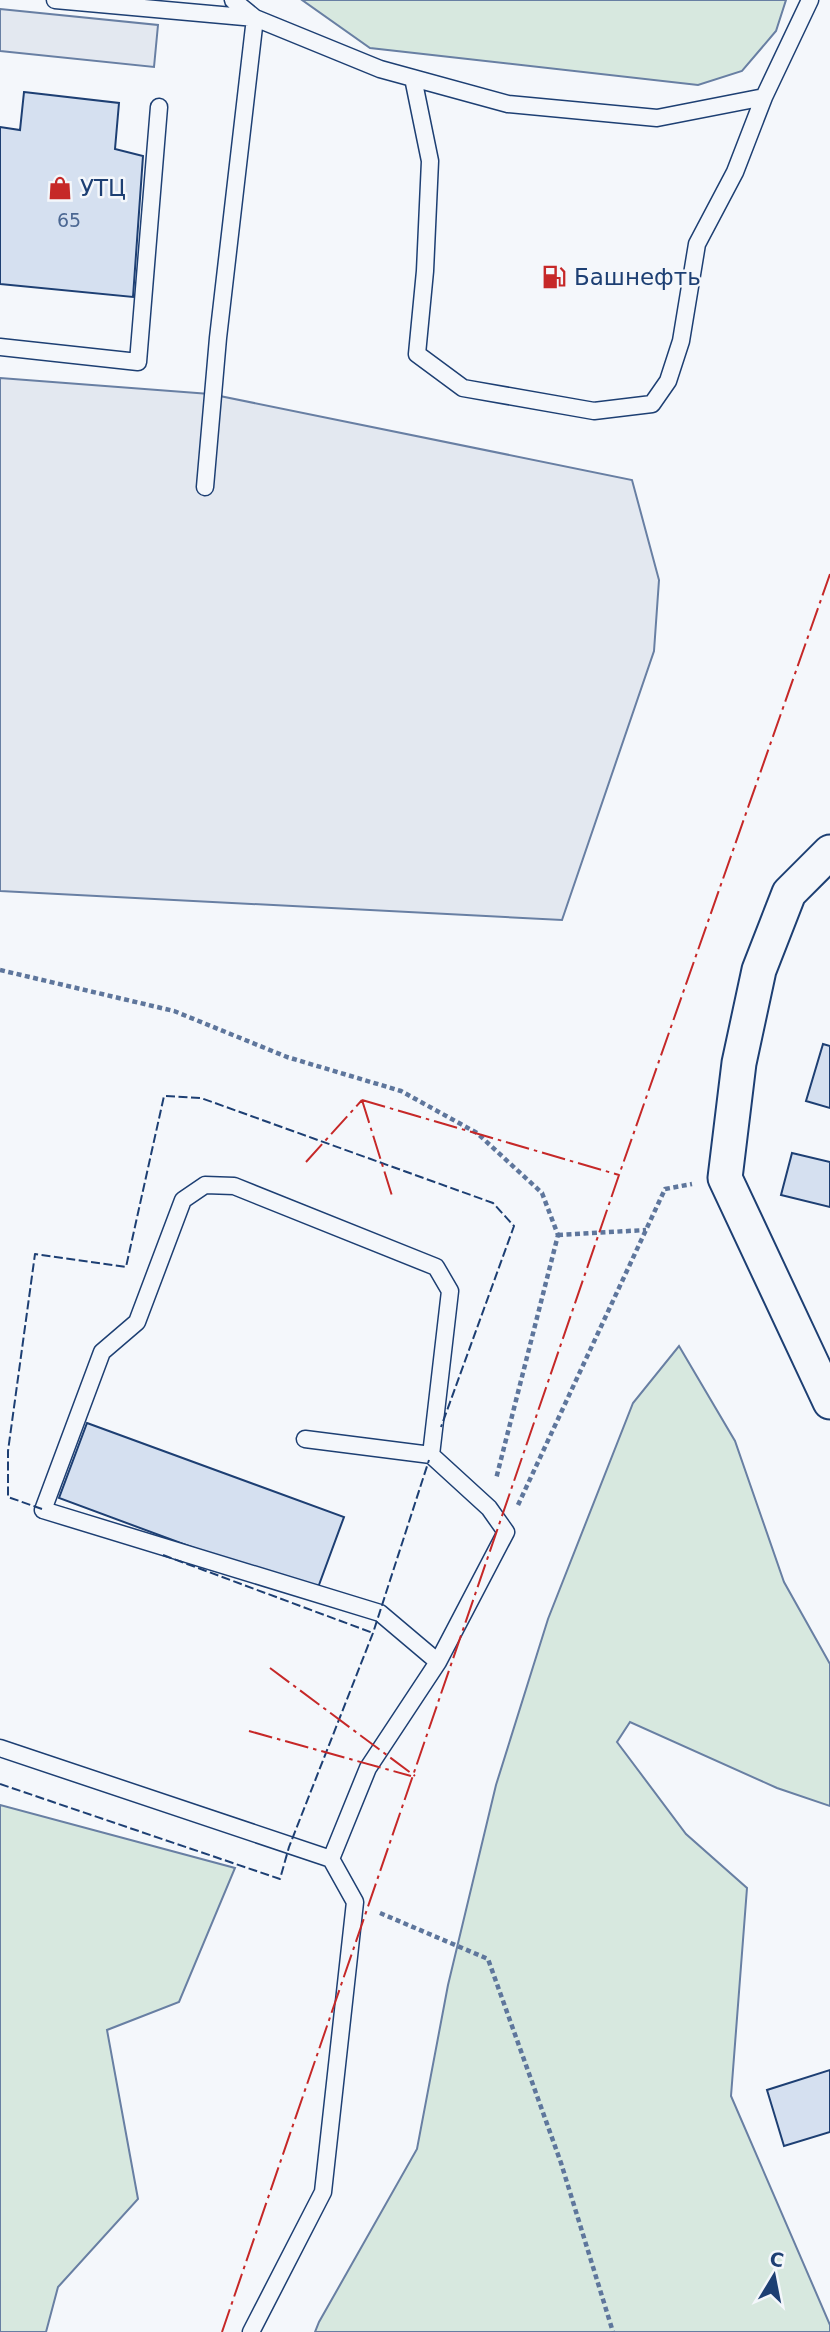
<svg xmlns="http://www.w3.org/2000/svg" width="830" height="2332" viewBox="0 0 830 2332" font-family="'DejaVu Sans',sans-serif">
  <rect width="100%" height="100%" fill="#f4f7fb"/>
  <path fill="#d7e8df" stroke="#687fa3" stroke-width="2" d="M302,0H786L776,31L742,71L698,85L370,48Z
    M679,1346L735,1441L784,1582L830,1664V1806L777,1788L630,1722L617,1742L686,1834L747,1888L731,2096L830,2325V2332H315L319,2322L417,2149L448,1985L496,1785L548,1619L633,1403Z
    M0,1805L235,1868L179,2002L107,2030L138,2199L58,2287L46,2332H0Z"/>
  <path fill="#e3e8f0" stroke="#687fa3" stroke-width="2" d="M0,9L158,25L154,67L0,51Z
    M0,378L210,394L632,480L659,580L654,651L562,920L0,891Z"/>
  <path fill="#d5e0f0" stroke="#1d3f73" stroke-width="2" d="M24,92L119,103L115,149L143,156L133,297L0,284V127L20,130Z
    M823,1044L830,1046V1108L806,1101Z
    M792,1153L830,1162V1207L781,1195Z
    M87,1423L344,1517L316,1593L59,1498Z
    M830,2070V2132L784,2146L767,2090Z"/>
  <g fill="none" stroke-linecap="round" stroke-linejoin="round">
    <g stroke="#1d3f73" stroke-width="19">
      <path id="service" d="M55,0L255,18L380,69L508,104L657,118L764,97L810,0
        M233,0L255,18
        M413,78L430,161L425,271L417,354L463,388L594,411L652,404L668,381L681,341L697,244L735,172L764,97
        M0,347L138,362L159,107
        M205,487L218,338L255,18
        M431,1455L450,1291L436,1267L234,1186L205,1185L183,1200L137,1322L102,1352L43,1510L380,1613L438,1662
        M0,1748L331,1859
        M251,2332L323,2192L355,1902L331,1859L368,1768L438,1662L506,1532L489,1508L431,1455L305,1439"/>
    </g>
    <g stroke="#1d3f73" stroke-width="37">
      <path id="minor" d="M830,852L789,893L759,970L739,1063L725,1178L830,1402"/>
    </g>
    <path stroke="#5e769c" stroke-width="4.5" stroke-dasharray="5 3.5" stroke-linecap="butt" d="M0,970L174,1011L287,1057L401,1091L477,1133L542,1193L558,1235L496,1479
      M558,1235L646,1230
      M518,1505L665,1189L692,1184
      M380,1913L488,1959L561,2163L613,2332"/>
    <use href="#service" stroke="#f4f7fb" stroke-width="16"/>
    <use href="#minor" stroke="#f4f7fb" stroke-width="33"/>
    <path stroke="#1d3f73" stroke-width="2" stroke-dasharray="9 3.5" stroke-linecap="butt" d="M42,1509L8,1497V1451L35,1254L126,1267L164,1096L201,1098L493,1203L514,1226L441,1427
      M163,1555L373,1633
      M0,1784L280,1879L289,1847L373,1633L429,1460"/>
    <path stroke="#c62828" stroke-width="2" stroke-dasharray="24 5 3.5 5" stroke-linecap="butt" d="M362,1100L619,1175
      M362,1100L393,1199
      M306,1162L362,1100
      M270,1668L415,1776
      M249,1731L411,1776
      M222,2332L619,1175L830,574"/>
  </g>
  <defs>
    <g id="shop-bare" transform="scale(1.89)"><path d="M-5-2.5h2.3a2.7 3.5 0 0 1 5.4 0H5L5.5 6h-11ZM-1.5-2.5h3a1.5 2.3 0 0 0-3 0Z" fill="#c62828" stroke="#f4f7fb" stroke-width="2.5" paint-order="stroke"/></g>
    <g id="fuel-bare" transform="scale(1.89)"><path d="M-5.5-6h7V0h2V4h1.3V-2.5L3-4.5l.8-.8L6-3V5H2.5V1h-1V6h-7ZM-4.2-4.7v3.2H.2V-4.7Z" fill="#c62828" stroke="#f4f7fb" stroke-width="2.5" paint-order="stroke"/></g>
  </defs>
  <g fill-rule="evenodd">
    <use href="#shop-bare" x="60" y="188"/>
    <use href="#fuel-bare" x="554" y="277"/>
  </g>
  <g text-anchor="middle" stroke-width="5" stroke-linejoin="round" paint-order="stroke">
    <g font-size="19" fill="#4b6792">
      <text x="69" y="227">65</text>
    </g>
    <g font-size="23" fill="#1d3f73" stroke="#f4f7fb" text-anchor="start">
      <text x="80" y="196">УТЦ</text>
      <text x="574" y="285">Башнефть</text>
    </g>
  </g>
  <g transform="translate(774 2276) rotate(10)" stroke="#f4f7fb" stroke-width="5" paint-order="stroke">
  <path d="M0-5L12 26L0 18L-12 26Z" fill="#1d3f73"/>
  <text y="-10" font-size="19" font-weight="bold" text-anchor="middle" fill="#1d3f73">С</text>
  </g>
</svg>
